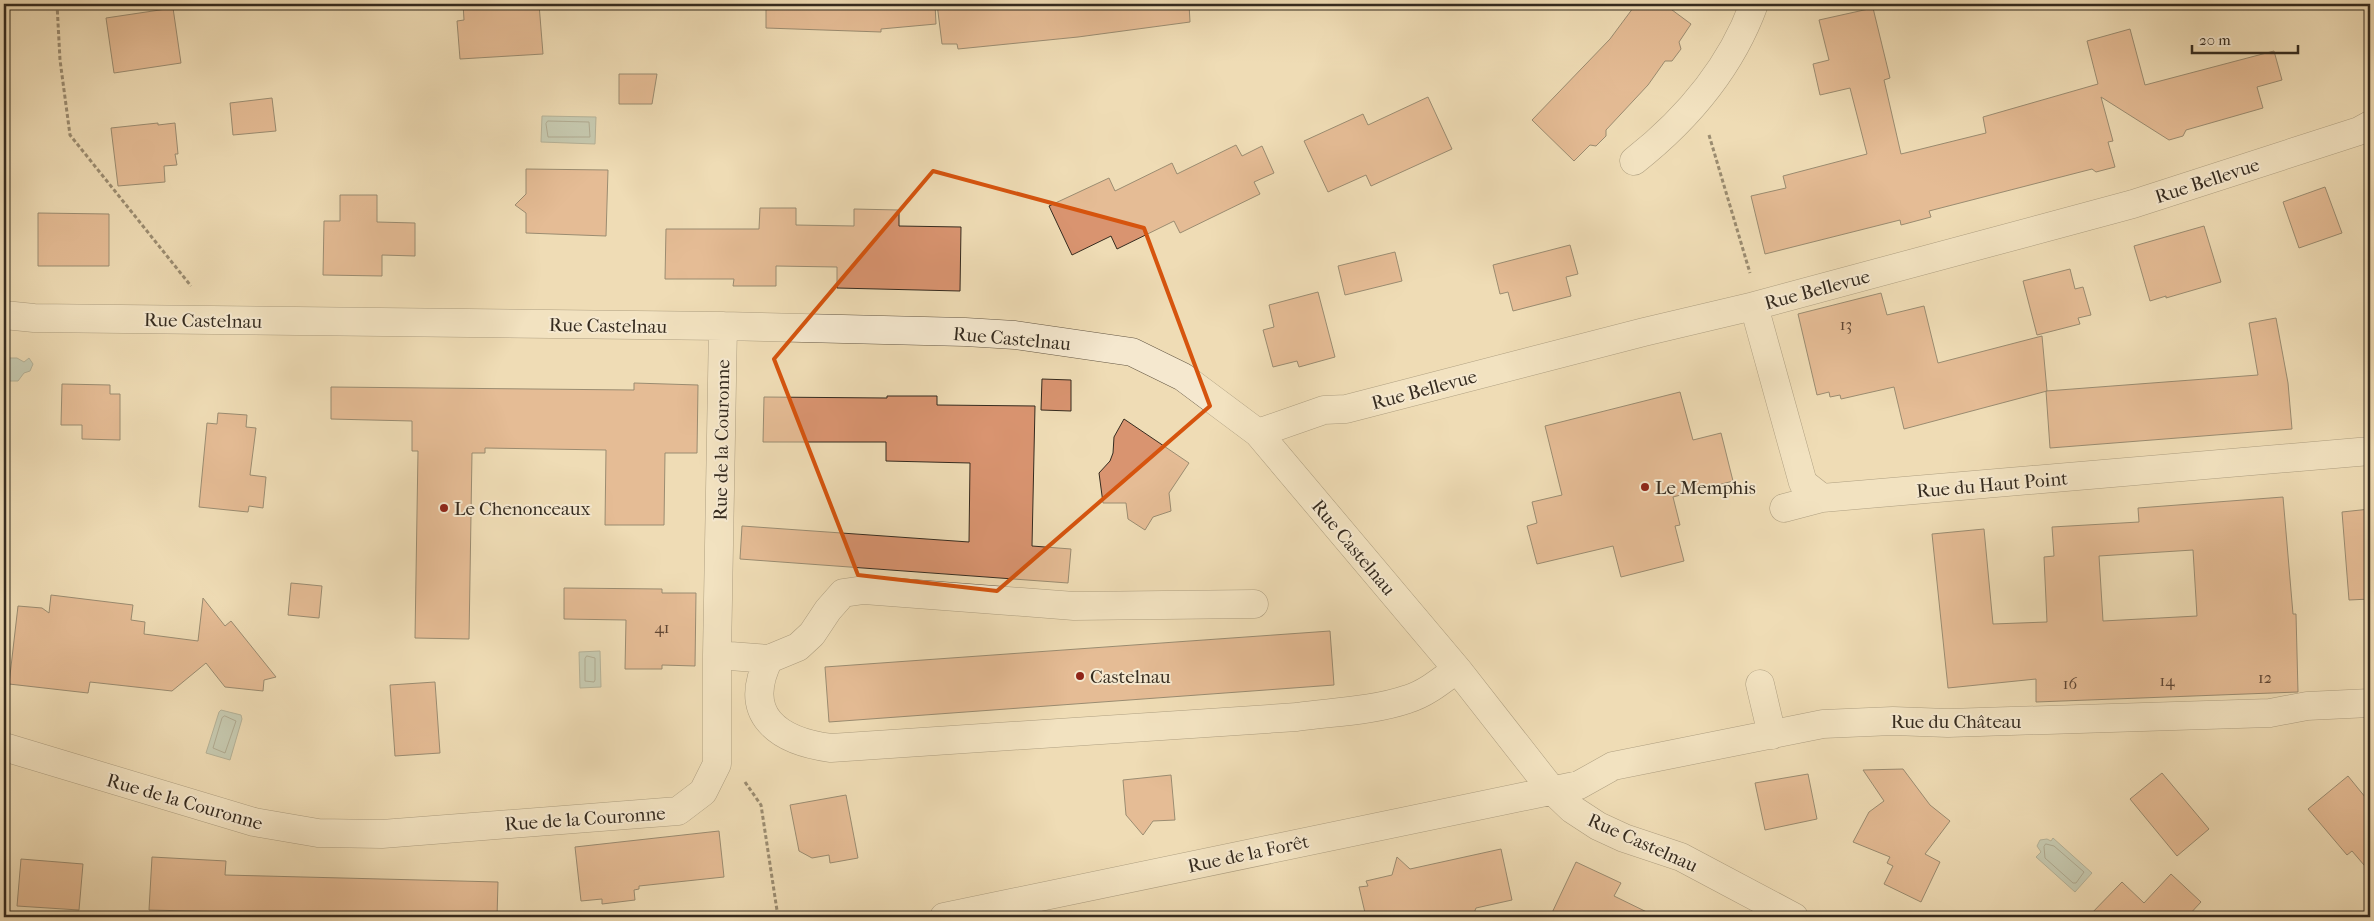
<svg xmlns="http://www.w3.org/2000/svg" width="2374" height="921" viewBox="0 0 2374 921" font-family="'IM FELL French Canon',serif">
  <rect width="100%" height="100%" fill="#efdcb5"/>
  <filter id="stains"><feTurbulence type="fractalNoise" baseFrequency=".004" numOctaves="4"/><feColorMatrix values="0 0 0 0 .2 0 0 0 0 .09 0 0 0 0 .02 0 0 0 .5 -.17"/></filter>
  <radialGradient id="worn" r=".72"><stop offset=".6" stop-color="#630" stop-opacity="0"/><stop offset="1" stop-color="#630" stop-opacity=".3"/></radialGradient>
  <path fill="#9bbab4" stroke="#728178" d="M542,116L596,117L595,144L541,142Z
    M4,358H17L24,362L29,358L33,364L30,371L24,373L18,381H4Z
    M600,651L601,687L580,688L579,652Z
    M221,710L241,715L242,719L230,760L206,753L219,712Z
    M2053,838L2092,873L2075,892L2036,857L2041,852L2037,846L2040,840L2047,839L2051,841Z"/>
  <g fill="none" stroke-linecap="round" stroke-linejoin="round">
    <path stroke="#68726a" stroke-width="1" d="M548,121L589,122L590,137H548L546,124Z
      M587,656L595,658V680L594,682L585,681V659Z
      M225,716L236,721L225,753L213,748L222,718Z
      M2046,844L2054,846L2084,872L2076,883H2073L2045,858L2044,847Z"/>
  </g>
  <path fill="#d99470" stroke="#352b1f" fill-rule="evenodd" d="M463,4H539L543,54L460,59L457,21L464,20Z
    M766,4H935L936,24L881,29V32L766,28Z
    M937,4H1189L1190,22L1078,37L958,49L957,44H942Z
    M1636,4H1664L1691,24L1679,42L1681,49L1672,61H1665L1648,85L1606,130V136L1596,146L1590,145L1574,161L1532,120L1610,39Z
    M173,8L181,63L114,73L106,18Z
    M1873,8L1890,78L1884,80L1901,154L1986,133L1983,117L2098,84L2087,41L2130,29L2145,85L2274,51L2282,80L2257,87L2263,108L2186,130L2183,136L2169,140L2101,97L2113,141L2108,142L2115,167L2096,172L2092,169L1929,211L1931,217L1901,225L1900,220L1765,254L1751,196L1786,188L1783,176L1867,154L1850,88L1820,95L1813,64L1829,60L1819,20Z
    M619,74H657L652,104H619Z
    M1428,97L1452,149L1371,186L1366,175L1328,192L1304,141L1363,114L1368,125Z
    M272,98L276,131L233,135L230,103Z
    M158,123V125L175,123L178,154H175L177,165L164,166L165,182L118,186L111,128Z
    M1236,145L1242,156L1262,146L1274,173L1254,182L1260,194L1180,233L1174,221L1117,249L1111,236L1072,255L1049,206L1109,178L1115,191L1172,163L1177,174Z
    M526,169L608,170L606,236L526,233V213L515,205L526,194Z
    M2325,187L2342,233L2299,248L2283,202Z
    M340,195H377V222L415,223V256L382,255V276L323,275L324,221H340Z
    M760,208H796V225L854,226V209L899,210V226L961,227L960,291L837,288V267L776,266V286H733L734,279H665L666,229H759Z
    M38,213L109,214V266H38Z
    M2204,226L2221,282L2166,298V296L2150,301L2134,246Z
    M1570,245L1578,274L1566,277L1571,296L1513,311L1508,292L1500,294L1493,265Z
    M1395,252L1402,281L1345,295L1338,266Z
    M2070,269L2075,289L2083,287L2091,315L2078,318L2080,324L2037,335L2023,281Z
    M1318,292L1335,357L1299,367L1297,361L1273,367L1263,330L1274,327L1269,305Z
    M1881,293L1887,315L1924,306L1938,363L2042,336L2047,391L1904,429L1894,387L1841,399L1840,395L1830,397L1829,392L1817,395L1798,314Z
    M2276,318L2288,383L2292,429L2050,448L2046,391L2258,375L2249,323Z
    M1042,379L1071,380V411L1041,410Z
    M634,383L698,385L697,453H665L664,525H605L606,450L485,448V453H472L469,639L415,638L418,451H412V421L331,419V387L634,390Z
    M62,384L110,385V394H120V440L82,439V425H61Z
    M1680,392L1693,440L1721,433L1733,481L1673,497L1680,525L1675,526L1684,561L1621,577L1613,546L1537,564L1527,526L1537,523L1532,502L1562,495L1545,426Z
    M887,396H937V405L1035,406L1032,546L1071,549L1068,583L740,559L742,526L969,542L970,463L886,461V442H763L764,397L887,398Z
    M218,413L247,415L246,427L256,428L250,475L266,477L263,508L249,506L248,512L199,507L207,423L217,424Z
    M1124,419L1189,463L1169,493L1171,511L1153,517L1145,530L1128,519L1126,503H1103L1099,473L1110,461L1113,453L1114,437Z
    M2283,497L2293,614H2296L2298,692L2036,702V679L1948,688L1932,534L1984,529L1993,624L2047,622L2044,557L2054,556L2052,527L2139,522L2138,508ZM2193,550L2197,616L2103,621L2099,556Z
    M2370,509V599L2349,600L2342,512Z
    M291,583L322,586L319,618L288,615Z
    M564,588L662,589V593H696L695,666L662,665V669H625L626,620L564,619Z
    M51,595L133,605L131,620L145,622L144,634L198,641L203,598L225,626L231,621L276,677L264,680L263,691L225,687L206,663L172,691L90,682L88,693L9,684L18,606L42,608L49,613Z
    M1330,631L1334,685L829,722L825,667Z
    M435,682L440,753L395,756L390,685Z
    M1903,769L1930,805L1950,821L1925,854L1940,862L1921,902L1884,884L1893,866L1887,863L1890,857L1853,842L1869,812L1884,801L1863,770Z
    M2162,773L2209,829L2177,856L2130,799Z
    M1808,774L1817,819L1765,830L1755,783Z
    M1171,775L1175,820L1153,821L1143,835L1126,815L1123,780Z
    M2348,776L2370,803V872L2352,851L2347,855L2308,809Z
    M846,795L858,858L830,863L829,855L812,858L799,851L790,805Z
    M719,831L724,877L639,886V889L634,890L635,900L602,904V899L581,901L575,847Z
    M1501,849L1512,900L1476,908L1474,913L1453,917H1366L1359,887L1368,886L1366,881L1392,875L1397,857L1410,869Z
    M152,857L226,861L225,875L498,882L497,917H272V913L149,910Z
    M21,859L83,864L79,910L17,906Z
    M1576,862L1621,883L1614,896L1657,917H1550Z
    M2171,874L2201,902L2187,917H2088L2122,882L2144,903Z"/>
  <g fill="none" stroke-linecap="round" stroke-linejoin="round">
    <g stroke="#645744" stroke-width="29">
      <path id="minor" d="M1634,161C1686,120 1731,67 1754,4
        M1754,306L1803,483L1822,498L2370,451
        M4,315L34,318L723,326L965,332L1015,335L1132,352L1183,377L1258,433L1457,669L1551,789L1572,809L1598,826L1624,838L1681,857L1794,917
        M1258,433L1324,410L1346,409L1644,332L1754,306L2133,204L2359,131L2370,125
        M1784,508L1822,498
        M1254,604L1074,606L864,590L843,593L828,610L812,634L798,647L769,659C741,715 778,741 831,748L1297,717C1333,712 1373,711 1408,699C1427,693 1442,680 1457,669
        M717,655L769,659
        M1760,684L1772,735
        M4,747L254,822L318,833L382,834L678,811L703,792L717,764V655L723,326
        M944,917L1579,785L1613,766L1823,724L1893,721L1948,723L2270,713L2307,706L2370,703"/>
    </g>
    <path stroke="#352b1f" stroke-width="3" stroke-dasharray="4 2.5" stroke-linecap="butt" d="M57,4L60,60L70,135L191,286
      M1709,135L1750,273
      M745,782L761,805L778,917"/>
    <use href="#minor" stroke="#f5e8cf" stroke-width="28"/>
  </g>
  <path d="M0 0H2374V921H0ZM933,171L1144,228L1210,406L997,591L858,575L774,359Z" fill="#efdcb5" fill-opacity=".55" fill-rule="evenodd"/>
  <path fill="none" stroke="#d6540e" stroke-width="4" stroke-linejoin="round" d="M933,171L1144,228L1210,406L997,591L858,575L774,359Z"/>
  <g fill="#8f2418" stroke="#f5e8cf" stroke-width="2">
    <circle cx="1645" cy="487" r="5"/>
    <circle cx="444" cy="508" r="5"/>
    <circle cx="1080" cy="676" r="5"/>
  </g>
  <g text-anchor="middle" stroke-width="4" stroke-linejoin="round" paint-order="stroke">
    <g font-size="16" fill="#5e4533">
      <text x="1846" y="330">13</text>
      <text x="662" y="633">41</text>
      <text x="2265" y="683">12</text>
      <text x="2167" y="686">14</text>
      <text x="2070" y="689">16</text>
    </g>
    <g font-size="19" fill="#352b1f" stroke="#f5e8cf">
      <text transform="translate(2207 180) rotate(-18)" y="7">Rue Bellevue</text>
      <text transform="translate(1817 289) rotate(-15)" y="7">Rue Bellevue</text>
      <text transform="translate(203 320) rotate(1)" y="7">Rue Castelnau</text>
      <text transform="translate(608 325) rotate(1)" y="7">Rue Castelnau</text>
      <text transform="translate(1012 338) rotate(5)" y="7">Rue Castelnau</text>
      <text transform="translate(1424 389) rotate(-15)" y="7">Rue Bellevue</text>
      <text transform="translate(721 440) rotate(-89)" y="7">Rue de la Couronne</text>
      <text transform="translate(1992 484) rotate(-5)" y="7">Rue du Haut Point</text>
      <text transform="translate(1354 547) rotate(50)" y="7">Rue Castelnau</text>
      <text x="1956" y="728">Rue du Château</text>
      <text transform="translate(185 801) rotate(16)" y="7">Rue de la Couronne</text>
      <text transform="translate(585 818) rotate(-4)" y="7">Rue de la Couronne</text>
      <text transform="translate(1643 842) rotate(24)" y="7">Rue Castelnau</text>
      <text transform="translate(1248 853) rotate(-12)" y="7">Rue de la Forêt</text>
    </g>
    <g font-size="19" fill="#352b1f" stroke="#f5e8cf" text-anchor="start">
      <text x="1655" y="494">Le Memphis</text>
      <text x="454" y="515">Le Chenonceaux</text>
      <text x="1090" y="683">Castelnau</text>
    </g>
  </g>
  <rect width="2374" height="921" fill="none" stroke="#efdcb5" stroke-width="20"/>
  <rect x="5" y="5" width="2364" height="911" fill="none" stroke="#352b1f" stroke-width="2.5"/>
  <rect x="10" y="10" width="2354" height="901" fill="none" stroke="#352b1f"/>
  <path d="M2192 45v8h106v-8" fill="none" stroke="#352b1f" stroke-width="2.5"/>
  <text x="2199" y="45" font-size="15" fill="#352b1f" stroke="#f5e8cf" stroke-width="4" paint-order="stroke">20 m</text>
  <rect width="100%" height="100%" filter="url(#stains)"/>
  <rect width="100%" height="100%" fill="url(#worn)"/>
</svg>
